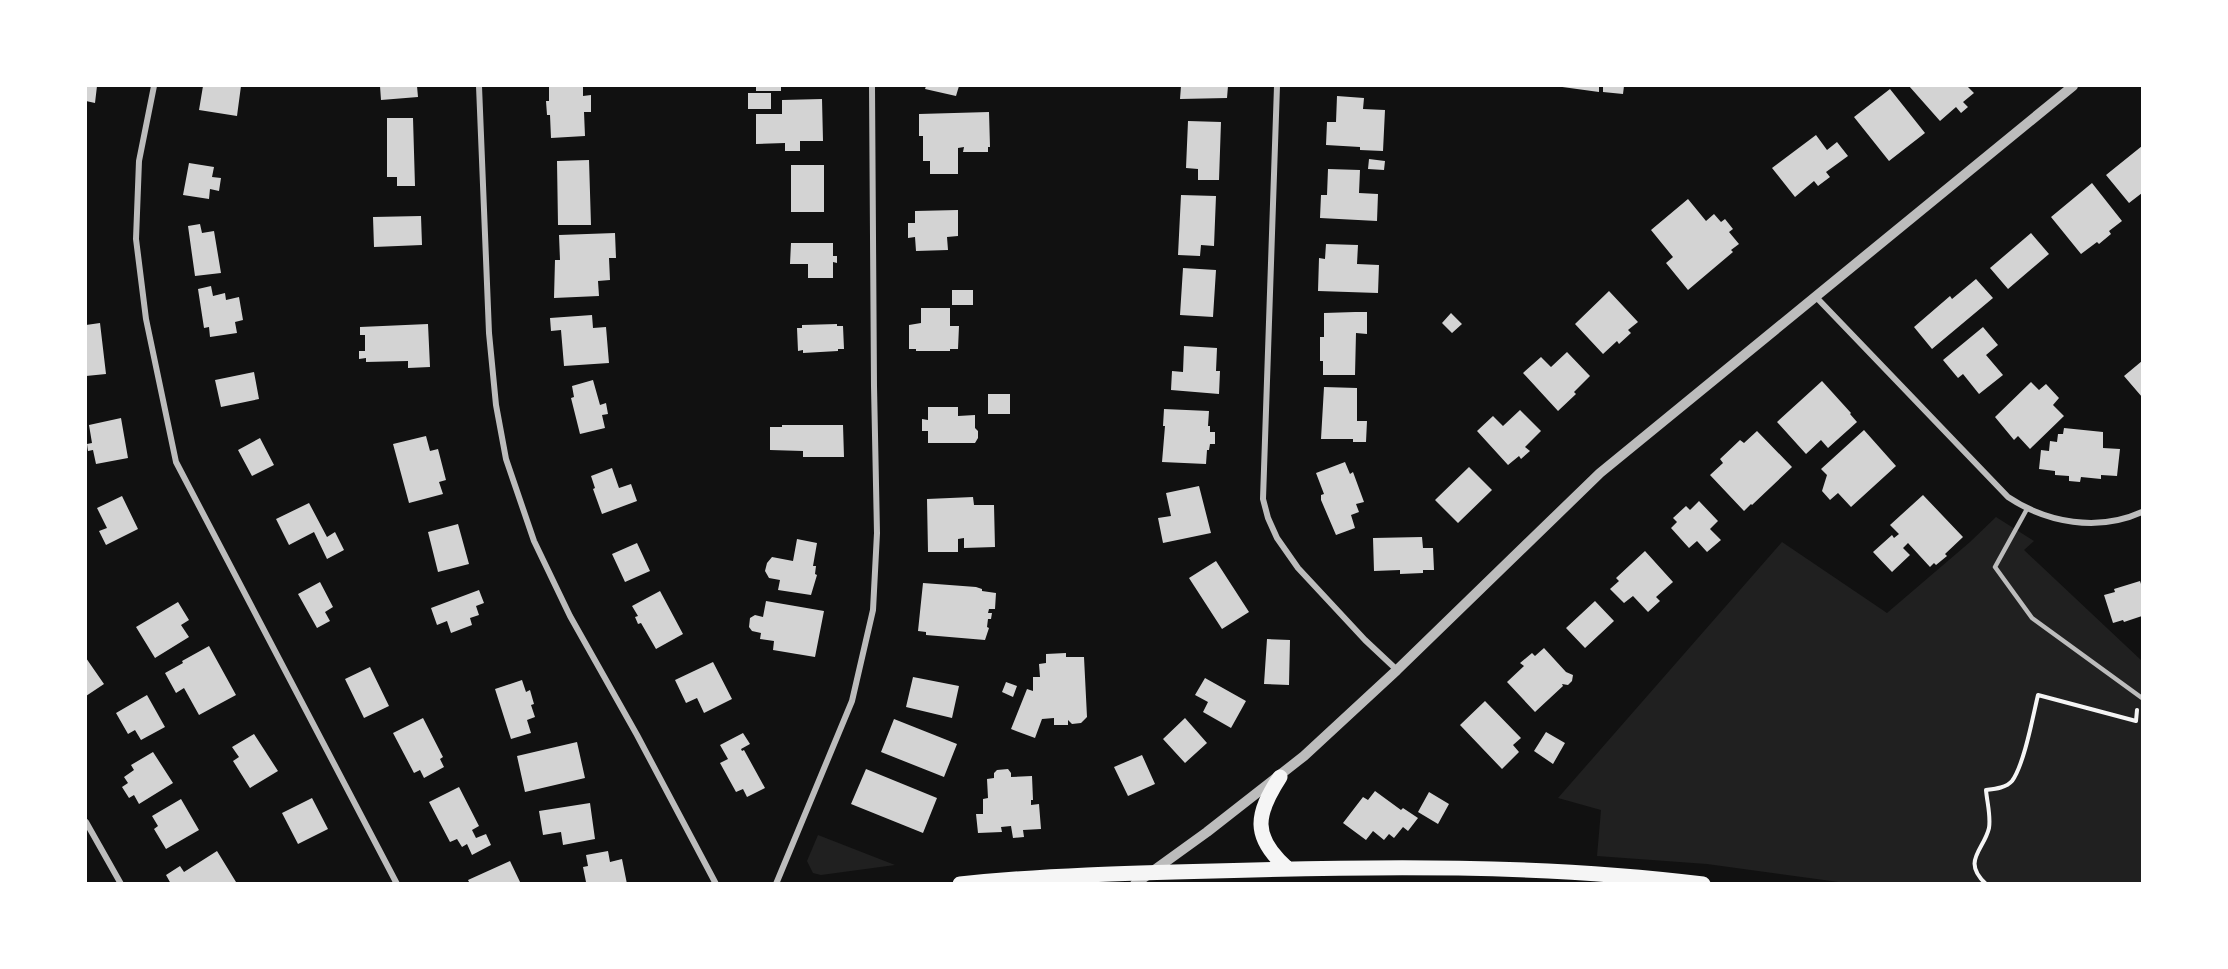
<svg xmlns="http://www.w3.org/2000/svg" width="2228" height="969" viewBox="0 0 2228 969" font-family="Poppins,sans-serif">
  <rect width="100%" height="100%" fill="#111"/>
  <path fill="#202020" d="M1996,517L2034,541L2024,550L2142,661V883H1846L1707,864L1597,856L1601,810L1558,798L1782,542L1887,613L1970,542Z
    M818,835L895,865L821,875L813,873L807,861Z"/>
  <path fill="#d3d3d3" d="M86,86H97L95,103L86,101Z
    M203,86H241L237,116L199,110Z
    M380,86H417L418,97L381,100Z
    M549,86H583V96L591,95V112H584L585,136L551,138L550,115H547L546,101H549Z
    M756,86H781V91H756Z
    M926,86H959L956,96L925,89Z
    M1181,86H1228L1227,98L1180,99Z
    M1555,86H1599V92Z
    M1603,86H1624L1623,94L1603,92Z
    M1909,86H1967L1974,93L1963,102L1968,107L1961,113L1956,107L1940,121Z
    M1890,89L1925,133L1889,161L1854,117Z
    M748,93H771V109H748Z
    M1337,96L1364,98L1363,109L1385,110L1383,151L1360,150V147L1326,145L1327,122H1336Z
    M822,99L823,141H800V151H785V143L756,144V114H782V100Z
    M989,112L990,147H988V152H963L964,147L958,148V174H930V161H923V136H919V114Z
    M387,118H413L415,186H397V177H387Z
    M1188,121L1221,122L1219,180H1198V169L1186,168Z
    M1816,135L1827,150L1837,142L1848,156L1826,172L1830,177L1818,186L1814,181L1795,197L1772,168Z
    M2142,146V193L2129,203L2106,175Z
    M1369,159L1385,161L1384,170L1368,169Z
    M589,160L591,225H558L557,161Z
    M189,163L214,167L212,177L221,178L219,191L210,189L209,199L183,195Z
    M791,165H824V212H791Z
    M1328,169L1360,170L1359,193L1378,194L1377,221L1320,218L1321,195H1327Z
    M2092,183L2122,221L2109,231L2111,234L2099,244L2097,242L2081,254L2051,217Z
    M1181,195L1216,196L1214,246L1201,245L1200,256L1178,255Z
    M1688,199L1706,221L1714,214L1721,222L1725,219L1733,229L1729,232L1739,244L1731,250L1733,252L1688,290L1666,263L1673,257L1651,230Z
    M958,210V236L947,237L948,250L916,251L915,237L908,238V223H915V211Z
    M421,216L422,245L374,247L373,217Z
    M200,224L202,233L214,231L221,273L195,276L188,226Z
    M615,233L616,258H609L610,280L598,281L599,296L554,298L555,260H560L559,235Z
    M2031,233L2049,254L2008,289L1990,268Z
    M791,243H833V256H837V263L833,262V278H808V264H790Z
    M1326,244L1358,245L1357,264L1379,265L1378,293L1318,291L1319,258L1325,259Z
    M1183,268L1216,270L1213,317L1180,315Z
    M1976,279L1993,298L1932,349L1914,327L1950,296L1952,299Z
    M211,286L213,296L225,293L226,300L239,297L243,320L235,322L237,333L210,337L209,327L204,328L198,289Z
    M952,290H973V305H952Z
    M1609,291L1638,322L1628,330L1631,333L1619,344L1617,341L1603,354L1575,324Z
    M921,308H950V326H959L958,349H950V351H916V349H909V325L921,323Z
    M1355,312H1367V334L1356,333L1355,375H1323V361H1320V337H1324V313Z
    M1451,313L1462,324L1452,333L1442,323Z
    M592,315L593,328L606,327L609,363L564,366L561,330L551,331L550,318Z
    M100,323L106,374L86,376V325Z
    M428,324L430,367L408,368V361L366,362V358L359,359V351H365V335H360V327Z
    M837,324V326H843L844,349H838V351L803,353V350L798,351L797,328H802V325Z
    M1983,327L1998,345L1986,355L2003,375L1979,394L1963,374L1958,378L1943,360Z
    M1184,346L1217,348L1216,371H1220L1219,394L1171,390L1172,371L1183,372Z
    M1567,352L1590,376L1574,392L1576,394L1558,411L1523,373L1541,357L1551,367Z
    M2142,361V397L2124,376Z
    M254,372L259,399L221,407L215,380Z
    M593,380L600,405L606,403L608,414L602,415L605,428L580,434L571,398L574,397L572,386Z
    M1822,381L1851,413L1850,414L1857,422L1828,448L1821,440L1806,454L1777,422Z
    M2031,382L2039,390L2046,384L2059,398L2053,405L2064,416L2030,449L2018,436L2014,440L1995,417Z
    M1324,387L1357,388V421H1367L1366,442H1353V439H1321Z
    M988,394H1010V414H988Z
    M928,407H958V416L975,415V428L978,431V438L975,443H928V431H922V419L928,420Z
    M1164,409L1209,411L1208,426H1210V432H1215V444H1210L1209,450H1207L1206,464L1162,462L1165,426H1163Z
    M1520,410L1541,431L1525,447L1530,451L1521,459L1519,456L1508,465L1477,431L1493,416L1503,426Z
    M121,418L128,458L96,464L93,450L88,451L87,444L92,443L89,425Z
    M782,425H843L844,457H803V451L770,450V427H782Z
    M2064,428L2103,432V448L2120,449L2117,476L2101,475V479L2081,477L2080,482L2069,481V476L2055,475V471L2039,469L2041,450L2049,451L2050,441L2057,442L2058,434H2063Z
    M1864,430L1896,466L1851,507L1838,493L1830,500L1822,491L1827,475L1821,469Z
    M1757,431L1792,467L1752,505L1751,504L1744,511L1710,475L1723,463L1720,459L1740,440L1744,443Z
    M426,436L430,451L438,449L446,480L439,482L443,494L409,503L393,444Z
    M260,438L274,465L252,476L238,450Z
    M1345,462L1350,474L1353,472L1364,502L1356,504L1359,512L1351,515L1355,528L1336,535L1321,500V495L1324,494L1316,473Z
    M1469,467L1492,490L1458,523L1435,500Z
    M612,468L619,488L631,484L637,501L602,514L593,489L595,488L591,476Z
    M1199,486L1211,533L1163,543L1158,518L1171,516L1166,493Z
    M1923,495L1963,537L1945,554L1947,556L1936,565L1934,563L1930,567L1908,543L1903,548L1910,555L1892,572L1873,552L1892,535L1894,538L1899,534L1890,525Z
    M122,496L138,529L106,545L99,531L107,528L97,508Z
    M973,497L974,505H994L995,547L964,548V538L958,539V552H928L927,499Z
    M1699,501L1718,521L1710,529L1721,540L1707,552L1697,541L1689,548L1671,528L1677,522L1673,518L1686,506L1690,510Z
    M309,503L327,537L335,532L344,550L327,559L314,532L289,545L276,519Z
    M458,524L469,564L438,572L428,532Z
    M1422,537L1423,548H1433L1434,570H1423V573L1400,574V570L1374,571L1373,538Z
    M797,539L817,543L813,566H816L815,574L817,575L811,595L778,590L780,580L769,578L765,571L767,563L772,557L793,561Z
    M637,543L650,571L625,582L612,554Z
    M1645,551L1673,582L1656,597L1660,601L1648,612L1633,596L1624,603L1610,589L1619,581L1616,578Z
    M1216,561L1249,612L1222,629L1189,578Z
    M2140,581L2142,587V616L2124,622L2123,620L2113,623L2104,595L2115,592L2114,589Z
    M320,582L333,607L325,612L330,621L317,628L298,594Z
    M923,583L976,587L982,589V591L996,593L995,609H989L988,613H992L991,619H988L987,627L989,628L985,640L926,635V632L918,631Z
    M479,590L484,603L476,606L479,615L470,618L472,625L451,633L447,621L437,625L431,608Z
    M660,591L683,634L656,649L641,623L638,624L635,617L638,616L632,606Z
    M766,601L824,611L815,657L773,650L774,641L760,639L761,633L752,631L749,627L750,618L755,615L763,617Z
    M1595,601L1614,621L1585,648L1566,628Z
    M178,602L189,620L181,625L189,637L155,658L136,627Z
    M1267,639L1290,640L1289,685L1264,684Z
    M209,646L236,695L199,715L184,688L176,693L165,673L183,663L182,661Z
    M1544,648L1566,672L1573,675L1572,681L1568,685L1562,684L1563,686L1535,712L1507,682L1524,666L1520,663L1532,653L1535,656Z
    M1066,653V657H1084L1087,717L1081,723L1072,724L1068,720V725H1054V718L1042,719L1035,738L1011,729L1027,689L1033,691V677H1040L1039,664L1046,663V654Z
    M86,658L104,684L86,696Z
    M713,662L732,699L704,713L697,698L686,703L675,680Z
    M370,667L389,706L364,718L345,679Z
    M913,677L959,686L952,718L906,707Z
    M1205,678L1246,701L1231,728L1203,712L1208,702L1195,695Z
    M522,680L526,692L530,690L534,704L531,705L535,717L527,720L531,733L511,739L495,689Z
    M1006,682L1017,686L1013,697L1002,692Z
    M147,695L165,727L141,740L135,730L128,734L116,713Z
    M1485,701L1521,738L1513,745L1519,752L1502,769L1460,725Z
    M423,718L443,757L440,759L444,767L424,778L420,770L414,773L393,733Z
    M1185,718L1207,743L1185,763L1163,739Z
    M894,719L957,744L944,777L881,752Z
    M1546,732L1565,743L1553,764L1534,751Z
    M743,733L750,744L741,749L742,751L744,750L765,788L747,797L743,789L736,792L720,763L728,759L720,745Z
    M254,734L278,771L250,788L233,761L239,757L232,747Z
    M577,742L585,778L525,792L517,756Z
    M153,752L173,783L139,804L134,795L129,798L122,787L128,783L124,777L134,770L131,765Z
    M1142,755L1155,784L1128,796L1114,767Z
    M866,769L937,798L923,833L851,804Z
    M1008,769L1011,773V777L1032,776L1033,800H1031V805L1039,804L1041,829L1023,830L1024,837L1013,838L1011,826L1001,827L1002,832L978,833L976,814H983V799L988,798L987,779L994,778V773L997,770Z
    M459,787L479,826L472,830L476,838L486,834L491,845L472,855L467,844L462,847L457,839L450,842L429,802Z
    M1375,791L1401,810L1403,808L1418,818L1408,831L1403,827L1394,838L1389,834L1384,840L1373,831L1366,840L1343,823L1363,797L1368,800Z
    M1429,792L1449,804L1438,824L1418,812Z
    M312,798L328,829L298,844L282,813Z
    M181,799L199,830L166,849L154,829L158,826L152,816Z
    M590,803L595,839L563,845L561,832L543,835L539,811Z
    M217,851L236,882L234,884H171L166,875L180,866L184,872Z
    M608,851L610,862L622,859L627,884L586,882L583,867L588,866L586,855Z
    M510,861L521,884H470L468,880Z"/>
  <g fill="none" stroke-linecap="round" stroke-linejoin="round">
    <path stroke="#f5f5f5" stroke-width="4" d="M1986,884C1961,861 1984,850 1989,828C1991,816 1987,802 1986,790C1994,789 2006,788 2012,781C2024,765 2033,716 2038,695L2136,721L2137,710"/>
    <path stroke="#bcbcbc" stroke-width="4.5" d="M2027,509L1995,567L2032,618L2142,698"/>
    <path stroke="#bcbcbc" stroke-width="6" d="M154,86L139,161L136,239L146,319L176,462L397,884
      M479,86L489,333L496,405L506,459L534,541L570,616L637,735L716,884
      M1277,86L1263,499L1268,518L1277,538L1298,568L1365,640L1397,670
      M1816,297L2008,497C2047,523 2098,532 2142,512
      M86,822L121,884
      M776,884L852,701L873,610L877,533L874,386L872,86"/>
    <path stroke="#bcbcbc" stroke-width="10" d="M1135,884L1207,832L1304,756L1397,670L1600,473L2073,86"/>
    <path stroke="#f5f5f5" stroke-width="15" d="M1280,777C1256,814 1251,836 1287,868
      M960,884C1045,875 1129,873 1214,871C1375,866 1542,864 1703,884"/>
  </g>
  <rect width="2228" height="969" fill="none" stroke="#ffffff" stroke-width="174"/>
</svg>
